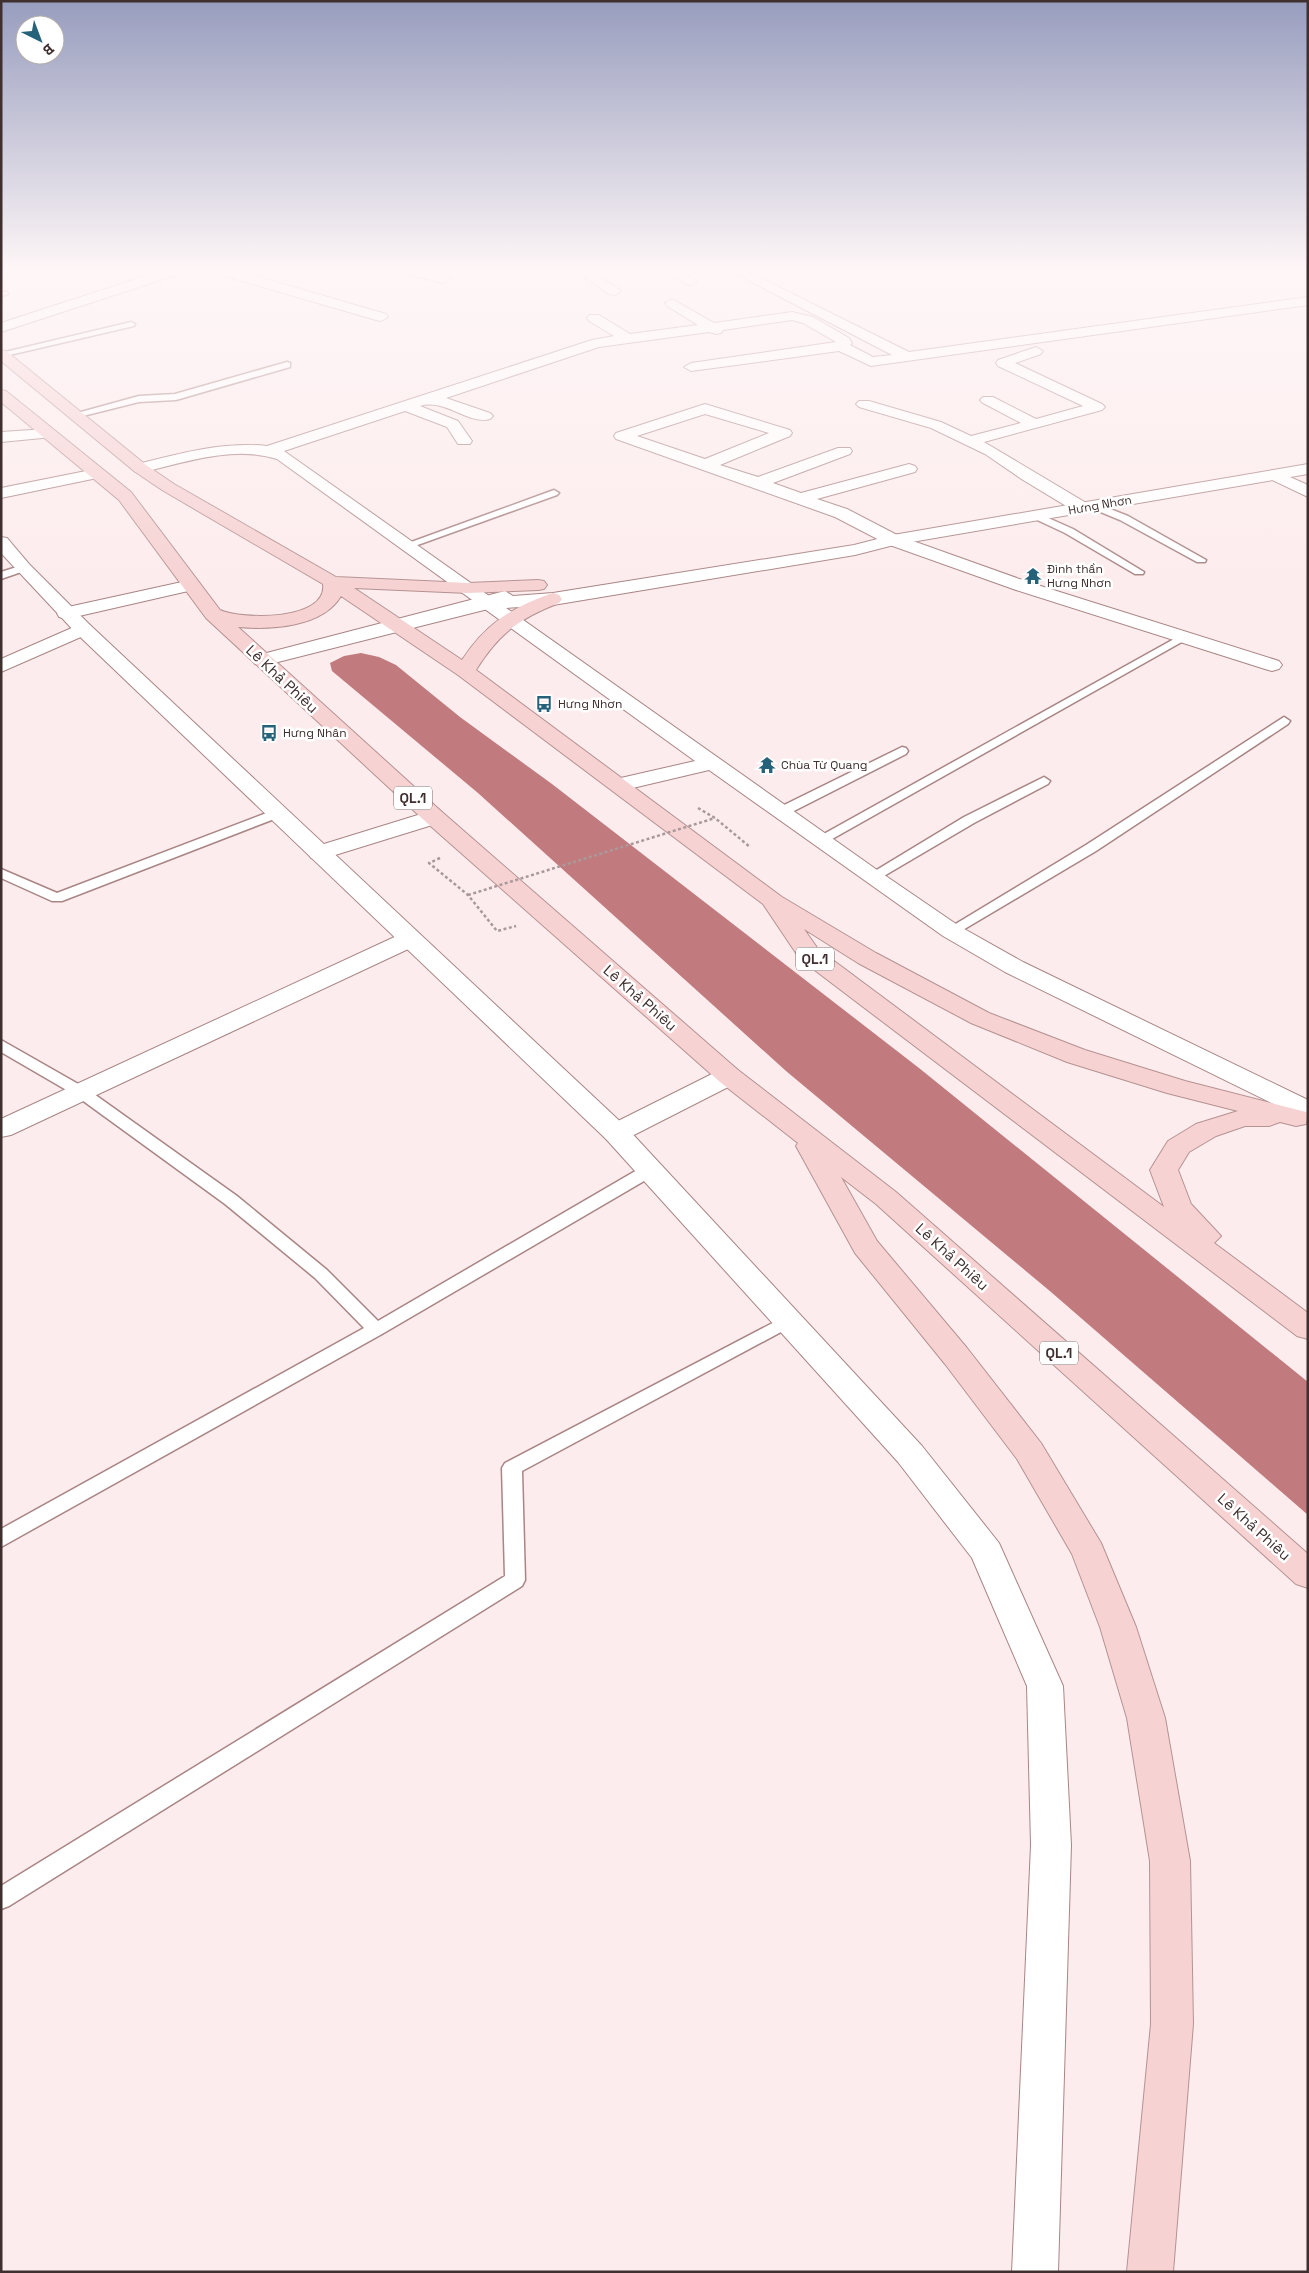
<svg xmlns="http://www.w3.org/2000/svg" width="1309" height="2273" viewBox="0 0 1309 2273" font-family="'Space Grotesk',sans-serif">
  <rect width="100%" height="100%" fill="#fdeced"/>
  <path fill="#c17b7e" d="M361,653L379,657L396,665L460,717L552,784L919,1068L1308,1382V1515L1051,1292L786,1071L478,793L332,671L330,663L344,656Z"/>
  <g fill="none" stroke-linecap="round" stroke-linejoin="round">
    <g stroke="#a98585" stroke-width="3">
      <path id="service" d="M1,292H7L8,294L1,296Z
        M131,322L135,324L134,326L1,357V353Z
        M287,362L290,363V367L176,400L139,402L75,418L70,415L139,396L175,394Z
        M554,490L559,493L557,495L412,547L408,548L403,545Z
        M1095,503L1128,516L1206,560L1205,562H1197L1120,520L1091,508L1090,506Z
        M1037,513L1073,529L1144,572L1143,574H1135L1065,533L1033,518V514Z
        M23,565L27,566V570L1,579V572Z
        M1183,634L1187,635L1189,637L1187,639L825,843H815L813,840Z
        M1284,717L1290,721L1288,724L1096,851L956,934L951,935L944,931L1086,845Z
        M902,747L906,748L908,751L906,754L786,815L781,816L775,812L776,809Z
        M1044,777L1050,781L1048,784L974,823L877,880H867L865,877L964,817Z
        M277,809L284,813L282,816L62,901H52L1,878V869L57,893Z
        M1,1040L87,1089L237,1196L327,1270L378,1321L644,1166H656L658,1170L656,1174L382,1334L1,1547V1529L364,1328L315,1278L225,1204L75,1095L1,1052Z
        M788,1315L794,1317L797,1321L794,1325L522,1471L525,1580L522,1586L9,1906L1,1909V1886L505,1576L502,1468L505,1463Z"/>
    </g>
    <g stroke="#a98585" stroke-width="2">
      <path id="minor" d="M170,268H189L188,271L1,332V323Z
        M207,268H228L386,314L388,317L381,321L376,320L208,271Z
        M393,268H415L448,276L449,279L443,283L394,271Z
        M571,268H586L621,291L614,295L609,294Z
        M658,268H675L697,281L691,285L686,284Z
        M725,268H741L909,352L1308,297V305L871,366L839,351L691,371L684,367L691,363L836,342L803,323L792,320L723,330L721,333L716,334L709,332L599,347L446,398L490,413L493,416L490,419C468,425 445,398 420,406L458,421L472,441L470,444H458L447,427L405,411L284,451L880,872L959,926L1023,962L1308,1100V1118L1298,1116L1005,972L943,936L709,770L620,791L612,790L609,785L612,780L695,761L277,459C234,445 183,463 140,473L134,471L132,468L134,465C177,454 222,441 267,446L592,340L614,336L589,321L587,318L589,315H599L630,334L698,325L667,306L665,303L672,299L714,323L792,312L813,317L849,338L852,343L850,345L873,357L892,355Z
        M1036,347L1043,351L1041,354L1015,363L1102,404L1105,407L1102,410L984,442L1088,504L1090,508L1088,512H1076L1023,480L985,454L931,428L859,407L856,404L859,401H869L941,422L971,436L1021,423L983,403L980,400L983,397H993L1036,419L1083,406L998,366L996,363L998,360Z
        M705,404L790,430L792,433L790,436L720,465L758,477L838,448H850L852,451L850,454L773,483L801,493L909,464L915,466L917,469L915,472L817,499L847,509L899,536L1028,582L1279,661L1282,665L1279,669L1272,671L1265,669L1016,590L887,544L835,517L616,439L614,436L616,433ZM705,414L769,433L705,459L637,436Z
        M47,429L53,431L55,434L53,437L1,442V432Z
        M1274,470L1308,485V497L1268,478L1266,475L1268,472Z
        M191,580L197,581L200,585L197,589L66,619L59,617L57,613L59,609Z
        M83,623L90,625L92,629L90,633L1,672V659Z
        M434,810L442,812L445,817L442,822L319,860L311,858L308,853L311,848Z
        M410,932L419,934L422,939L419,944L11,1135L1,1137V1119L401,934Z
        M729,1068L738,1070L742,1076L738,1082L626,1139L616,1141L606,1139L602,1133L606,1127L720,1070Z"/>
    </g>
    <g stroke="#a98585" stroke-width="2">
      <path id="tertiary" d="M1308,464V474L894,545L855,555L553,605L488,609L262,666L255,664L252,660L255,656L505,591L513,596L553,593L854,545L893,535Z
        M96,469L102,471L104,474L102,477L1,498V488Z
        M1,537L7,538L29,564L90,625L626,1127L922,1446L999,1543L1063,1686L1071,1845L1058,2272H1012L1031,1845L1027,1686L972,1558L898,1462L606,1139L76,633L1,553Z"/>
    </g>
    <g stroke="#b59292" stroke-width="2">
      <path id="trunk" d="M1,350L6,351L146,465L174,484L336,577L468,583L538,580L544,581L547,585L544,589L538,590L468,593L354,588L462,660C485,625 508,610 547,595L553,593L559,595L562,599L559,603C520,618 499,633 476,670L782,897L876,953L989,1013L1085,1050L1185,1081L1306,1112L1308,1115L1306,1124L1296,1126L1280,1122L1269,1126H1245L1216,1136L1189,1152L1178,1170L1191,1204L1221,1236L1214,1243L1308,1313V1339L1297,1336L800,959L763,904L458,675L341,596C323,627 271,630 238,627L442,812L738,1070L896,1192L1308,1554V1588L1296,1584L876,1204L841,1177L877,1241L967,1348L1041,1443L1101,1543L1136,1627L1165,1718L1190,1861L1193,2024L1173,2272H1127L1151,2024L1150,1861L1127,1718L1100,1627L1072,1554L1017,1459L945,1364L855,1253L796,1146L798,1143L720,1082L426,822L206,618L119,500L1,402V390L6,391L131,492L220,610C242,620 328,621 323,584L162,490L134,471L1,361ZM804,929L858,963L971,1023L1067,1062L1167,1093L1238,1111L1196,1124L1168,1141L1150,1170L1164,1207L818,949Z"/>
    </g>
    <path stroke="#aa999a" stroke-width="2.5" stroke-dasharray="3 2.5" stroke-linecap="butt" d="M698,808L715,818L750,847
      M440,858L429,863L468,895L497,931L516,926"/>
    <use href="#service" fill="#fff" fill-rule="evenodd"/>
    <use href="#minor" fill="#fff" fill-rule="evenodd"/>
    <use href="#tertiary" fill="#fff" fill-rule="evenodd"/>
    <use href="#trunk" fill="#f6d2d3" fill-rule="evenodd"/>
    <path stroke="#aa999a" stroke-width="2.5" stroke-dasharray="3 2.5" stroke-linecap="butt" d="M468,895L715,818"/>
  </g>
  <linearGradient id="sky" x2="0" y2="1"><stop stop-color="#989dbe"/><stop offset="0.46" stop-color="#fef6f7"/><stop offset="1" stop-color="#fef6f7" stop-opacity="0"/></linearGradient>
  <rect width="1309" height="586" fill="url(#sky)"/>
  <defs>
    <g id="temple-bare" transform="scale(1.35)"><path d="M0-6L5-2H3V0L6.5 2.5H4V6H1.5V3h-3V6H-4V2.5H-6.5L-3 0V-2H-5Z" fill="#26627a" stroke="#fff" stroke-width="2.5" paint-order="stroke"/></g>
    <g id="bus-bare" transform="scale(1.35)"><path d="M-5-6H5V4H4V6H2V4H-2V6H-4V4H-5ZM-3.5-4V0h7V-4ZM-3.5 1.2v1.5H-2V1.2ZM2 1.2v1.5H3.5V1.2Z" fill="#26627a" stroke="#fff" stroke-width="2.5" paint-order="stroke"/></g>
  </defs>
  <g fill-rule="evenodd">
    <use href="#temple-bare" x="1033" y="576"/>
    <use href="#bus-bare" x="544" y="704"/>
    <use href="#bus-bare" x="269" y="733"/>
    <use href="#temple-bare" x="767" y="765"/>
  </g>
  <g text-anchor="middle" stroke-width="5" stroke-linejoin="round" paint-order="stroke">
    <g font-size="12" fill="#3f2f2f" stroke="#fff">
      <text transform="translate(1100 505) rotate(-10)" y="4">Hưng Nhơn</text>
    </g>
    <g font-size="12" fill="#3f2f2f" stroke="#fff" text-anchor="start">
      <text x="1047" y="573">Đình thần<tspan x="1047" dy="14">Hưng Nhơn</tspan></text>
      <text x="558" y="708">Hưng Nhơn</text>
      <text x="283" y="737">Hưng Nhân</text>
      <text x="781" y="769">Chùa Từ Quang</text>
    </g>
    <g fill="#fff" stroke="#796d6d" stroke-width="1">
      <rect x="394" y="786.5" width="38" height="23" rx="4"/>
      <rect x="796" y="947.5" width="38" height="23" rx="4"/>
      <rect x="1040" y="1341.5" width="38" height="23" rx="4"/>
    </g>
    <g font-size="14" font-weight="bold" fill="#3f2f2f">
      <text x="413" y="803">QL.1</text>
      <text x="815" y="964">QL.1</text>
      <text x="1059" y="1358">QL.1</text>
    </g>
    <g font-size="15" fill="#3f2f2f" stroke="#fff">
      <text transform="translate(282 679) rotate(43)" y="5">Lê Khả Phiêu</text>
      <text transform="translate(640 998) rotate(41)" y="5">Lê Khả Phiêu</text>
      <text transform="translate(952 1257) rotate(42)" y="5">Lê Khả Phiêu</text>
      <text transform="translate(1254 1527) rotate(42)" y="5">Lê Khả Phiêu</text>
    </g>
  </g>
  <rect width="1309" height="2273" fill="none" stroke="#3f2f2f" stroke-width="5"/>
  <g transform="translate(40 40) rotate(138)"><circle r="24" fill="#ffffff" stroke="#b2acac"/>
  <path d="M0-4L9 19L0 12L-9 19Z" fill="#26627a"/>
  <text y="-8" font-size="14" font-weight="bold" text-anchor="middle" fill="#3f2f2f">B</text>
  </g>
</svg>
